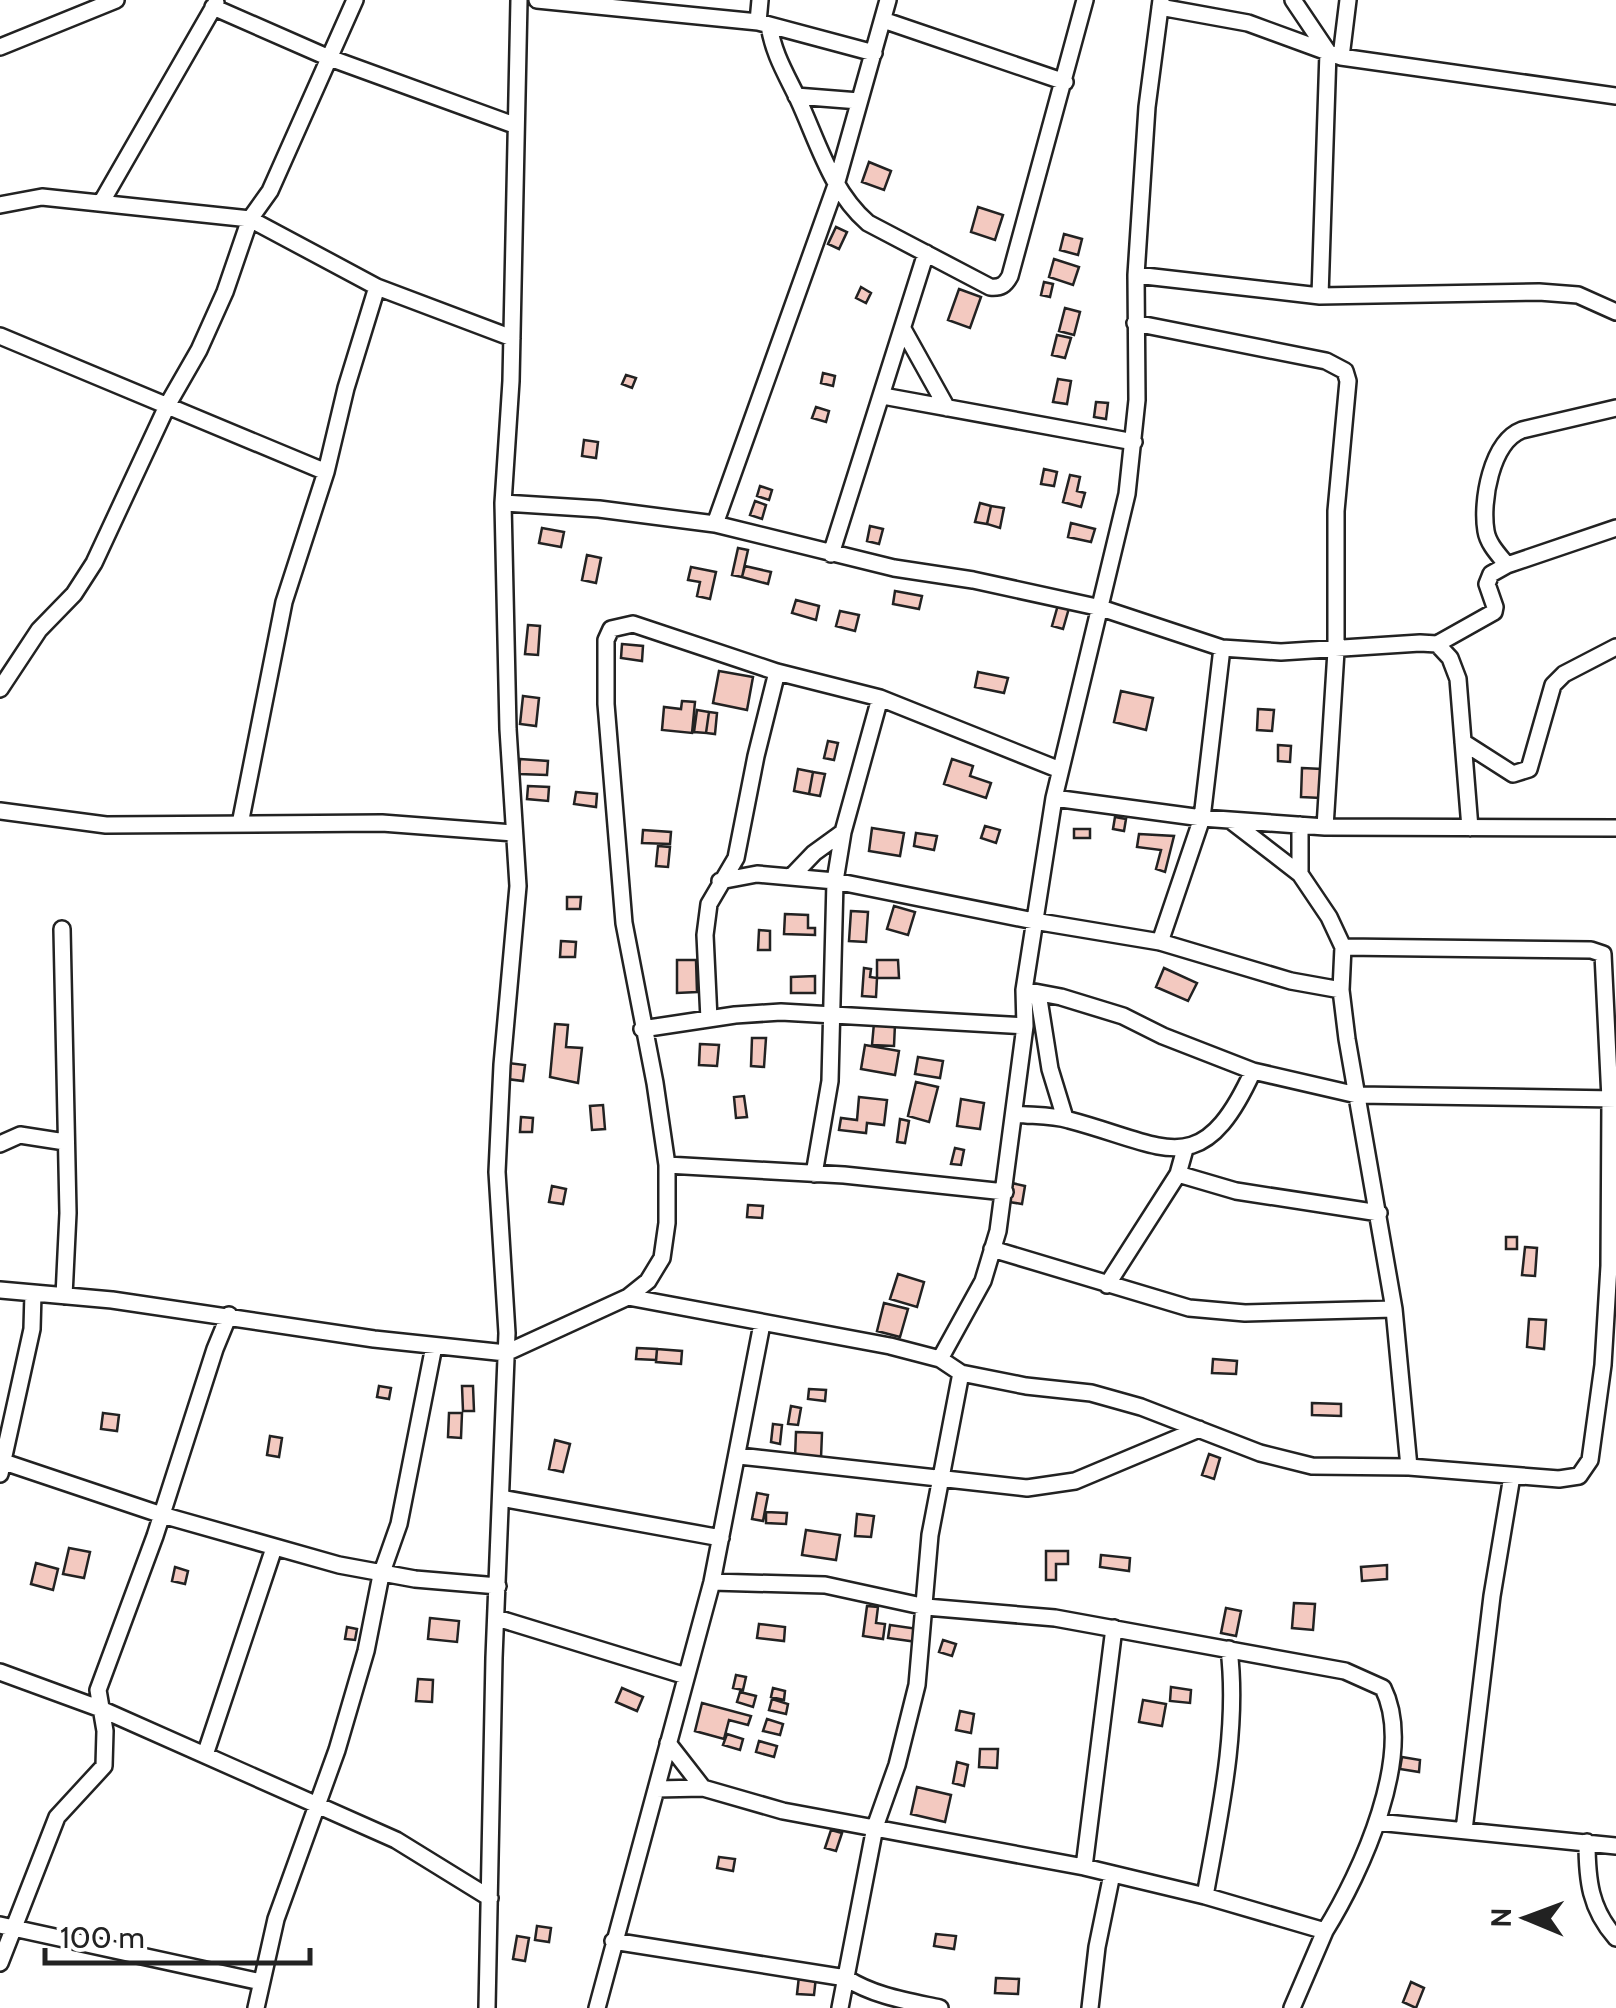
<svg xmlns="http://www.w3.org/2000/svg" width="1616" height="2008" viewBox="0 0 1616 2008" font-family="Cabin,sans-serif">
  <rect width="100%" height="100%" fill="#fff"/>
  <path fill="#f3c9c0" stroke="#222" stroke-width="2.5" d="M869,162L891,171L884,190L862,182Z
    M978,207L1003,215L995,240L971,232Z
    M836,227L847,232L839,249L828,244Z
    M1064,234L1082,239L1078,255L1060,250Z
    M1054,259L1079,267L1073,285L1049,277Z
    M1044,282L1053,284L1050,297L1041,295Z
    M861,287L871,293L866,303L856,298Z
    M959,289L981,297L970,328L948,320Z
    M1065,308L1080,312L1074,335L1059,331Z
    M1057,335L1071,338L1065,358L1052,355Z
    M823,373L835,376L833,386L821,383Z
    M626,375L636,378L632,388L622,384Z
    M1058,379L1071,381L1067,404L1053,402Z
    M1096,402L1108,403L1106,419L1094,417Z
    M816,407L829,411L826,422L812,418Z
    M584,440L598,442L596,458L582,456Z
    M1044,469L1057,472L1054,486L1041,484Z
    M1070,475L1080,477L1077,491L1085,493L1081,507L1063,502Z
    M760,486L772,490L769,500L757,496Z
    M755,501L766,505L762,519L750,515Z
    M980,503L991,506L987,524L975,522Z
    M991,506L1004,508L1000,528L987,524Z
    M1071,523L1095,529L1091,542L1068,537Z
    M870,526L883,529L879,544L867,541Z
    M542,528L564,532L561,547L539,543Z
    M738,548L748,550L742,577L732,575Z
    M587,555L601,558L596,583L582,580Z
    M745,566L771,572L768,584L742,577Z
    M691,567L716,572L710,599L697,596L700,582L688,580Z
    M895,591L922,596L919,609L893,604Z
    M796,600L819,606L816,620L792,613Z
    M1058,605L1069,608L1063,629L1052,626Z
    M840,611L859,615L855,631L836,626Z
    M528,625L540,626L538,655L525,654Z
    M622,644L643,646L642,661L621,658Z
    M719,671L753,677L747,710L713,703Z
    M978,672L1008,678L1004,693L975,687Z
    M1121,691L1153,698L1146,730L1114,722Z
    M523,696L539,698L536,726L520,724Z
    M682,701L695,702L692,733L662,730L664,707L681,709Z
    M1258,709L1274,710L1272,731L1257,730Z
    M697,710L709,712L706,733L694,732Z
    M709,712L717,713L715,734L706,733Z
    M828,741L838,743L834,760L824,758Z
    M1278,745L1291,746L1290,762L1278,761Z
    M520,759L548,761L547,775L519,774Z
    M952,759L973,766L970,776L991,783L986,798L944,784Z
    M1302,768L1322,769L1321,798L1301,797Z
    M798,769L813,772L809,794L794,791Z
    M813,772L825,774L820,796L809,794Z
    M528,786L549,787L548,801L527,799Z
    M576,792L597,794L596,807L574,804Z
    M1115,817L1126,819L1124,831L1113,829Z
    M985,826L1000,830L996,843L981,838Z
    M872,828L904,833L900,856L869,851Z
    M1074,829H1090V838H1074Z
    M643,830L671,832L670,844L642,843Z
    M916,833L937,836L934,850L914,846Z
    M1139,834L1174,836L1165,872L1156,869L1161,850L1137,847Z
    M658,846L670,847L668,867L656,866Z
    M567,897H581L580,909H567Z
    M894,906L915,912L908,935L887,929Z
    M851,911L868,912L866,942L849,941Z
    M785,914L808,915V928H815V935L784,934Z
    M759,930L770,931V950H758Z
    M561,941L576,942L575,957H560Z
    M677,960H696L697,992L677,993Z
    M877,960H898L899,978H877Z
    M864,968L871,969L870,977L877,978L876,997L862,996Z
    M1164,968L1197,983L1188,1001L1156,987Z
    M815,976V993H791V977Z
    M874,1023L895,1024L894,1046L872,1045Z
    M555,1024L568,1025L566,1047L582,1048L578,1083L550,1077Z
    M752,1038H766L764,1067L751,1066Z
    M700,1044L719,1045L717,1066L699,1065Z
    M865,1045L899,1051L895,1075L861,1069Z
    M918,1057L943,1061L940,1078L915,1074Z
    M508,1063L525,1065L523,1081L507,1079Z
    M916,1082L938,1087L929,1122L908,1116Z
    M744,1096L747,1117L736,1118L734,1097Z
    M859,1097L887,1100L884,1125L867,1123L866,1133L839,1130L841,1118L857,1120Z
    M961,1099L984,1103L980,1129L957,1126Z
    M603,1105L605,1129L592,1130L590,1106Z
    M521,1117L533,1118L532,1132H520Z
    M900,1119L909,1121L905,1143L897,1142Z
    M955,1148L964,1150L961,1165L951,1164Z
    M1012,1183L1025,1186L1022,1204L1009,1202Z
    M552,1186L566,1189L563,1204L549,1202Z
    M748,1205L763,1206L762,1218L747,1217Z
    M1506,1237H1517V1249H1506Z
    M1525,1247L1537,1248L1535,1276L1522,1275Z
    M898,1274L924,1282L917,1307L890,1299Z
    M884,1303L908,1309L900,1337L877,1331Z
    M1529,1319L1546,1320L1544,1349L1527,1347Z
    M637,1348L657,1349L656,1360L636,1359Z
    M657,1349L682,1351L681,1364L656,1362Z
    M1213,1359L1237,1361L1236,1374L1212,1373Z
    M379,1386L391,1388L389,1399L377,1397Z
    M462,1386H473L474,1411H463Z
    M809,1389L826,1390L825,1401L808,1399Z
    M1312,1403L1341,1404V1416L1312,1415Z
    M791,1406L801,1408L798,1425L788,1424Z
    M103,1413L119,1415L117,1431L101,1429Z
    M449,1413H462L461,1438L448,1437Z
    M773,1424L782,1425L780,1444L771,1442Z
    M796,1432L822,1433L821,1458H795Z
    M270,1436L282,1438L279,1457L267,1455Z
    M555,1440L570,1444L563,1472L549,1469Z
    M1209,1454L1220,1458L1214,1479L1202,1475Z
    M757,1493L768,1495L763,1521L752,1519Z
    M766,1512L787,1513L786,1524L766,1523Z
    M857,1514L874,1516L871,1537L855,1536Z
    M806,1530L840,1535L836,1560L802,1555Z
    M69,1548L90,1552L84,1578L63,1574Z
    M1046,1551H1068V1564H1056V1580H1046Z
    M1101,1555L1130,1558L1129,1571L1100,1567Z
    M36,1563L58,1569L53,1590L31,1584Z
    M1387,1565V1579L1362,1581L1361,1567Z
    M175,1567L188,1571L185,1584L172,1581Z
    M1294,1603L1315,1604L1313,1630L1292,1628Z
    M867,1606L878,1607L876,1623L885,1624L883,1639L863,1636Z
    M1226,1608L1241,1611L1236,1636L1221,1633Z
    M430,1618L459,1621L457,1642L428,1639Z
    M759,1624L785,1627L784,1641L757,1638Z
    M890,1625L918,1629L917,1642L888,1638Z
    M347,1627L357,1629L355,1640L345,1639Z
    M943,1640L956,1644L952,1656L939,1652Z
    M736,1675L746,1677L743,1690L733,1688Z
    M418,1679L433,1680L432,1702L416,1701Z
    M1171,1687L1191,1690L1190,1703L1170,1701Z
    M622,1688L643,1697L637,1711L616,1702Z
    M773,1688L785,1691L784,1700L771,1697Z
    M740,1692L756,1696L753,1707L737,1702Z
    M772,1699L788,1704L786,1714L769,1710Z
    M1143,1700L1166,1704L1162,1726L1139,1722Z
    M702,1703L751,1716L748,1725L729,1720L724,1739L695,1731Z
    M960,1711L974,1714L971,1733L956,1730Z
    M767,1719L783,1724L780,1735L763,1731Z
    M727,1734L743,1739L740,1750L723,1745Z
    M759,1741L777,1746L774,1757L756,1752Z
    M980,1749H998L997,1768L979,1767Z
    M1402,1757L1420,1760L1419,1772L1400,1769Z
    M957,1762L968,1765L964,1786L953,1783Z
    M917,1787L951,1795L945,1822L911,1814Z
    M831,1830L842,1833L836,1851L825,1848Z
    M719,1857L735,1859L733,1871L717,1868Z
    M537,1926L551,1928L549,1942L535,1940Z
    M936,1934L956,1936L954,1949L934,1946Z
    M517,1936L529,1938L525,1961L513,1959Z
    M799,1976L816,1977L814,1995L797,1994Z
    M996,1978L1019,1979L1018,1994L995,1993Z
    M1411,1982L1424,1988L1416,2008L1403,2002Z"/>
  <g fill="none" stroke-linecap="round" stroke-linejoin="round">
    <g stroke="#222" stroke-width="20">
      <path id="street" d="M537,0L758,22L874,53
        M1293,0L1328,52L1320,296
        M213,7L327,57L514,125
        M1160,7L1248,23L1341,57L1616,96
        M883,20L1065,82
        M758,22L760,0
        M769,25C773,53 786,74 798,99C818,142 831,191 868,223L990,287C1001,288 1005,285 1010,276L1085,0
        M0,47L116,0
        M1341,57L1348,0
        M796,96L859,101
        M101,203L216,3
        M0,205L42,197L250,219L377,287L512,338
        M1136,275L1320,296L1539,292L1578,295L1616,312
        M1135,323L1326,361L1345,371L1348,381L1336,511V651L1325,827
        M903,329L947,408
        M0,336L326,472
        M883,396L1134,442
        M503,503L599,509L715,524L894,568L973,580L1101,608L1222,648L1281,652L1420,643L1437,644L1494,612L1495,607L1487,584L1491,574L1507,565L1616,528
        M715,524L836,185L888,0
        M831,554L926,253
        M1507,565C1499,555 1488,544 1486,531C1481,502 1491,442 1522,430L1616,408
        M1437,644L1450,658L1458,679L1470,828
        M0,689L39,630L74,594L94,563L168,404L199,350L225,292L250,219L270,191L355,0
        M1463,742L1513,774L1529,769L1553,685L1564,674L1616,647
        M1054,798L1202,818L1325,827L1616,828
        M0,811L106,825L382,823L514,833
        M1230,820L1300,874L1329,917L1343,947L1341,990L1347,1039L1394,1309L1409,1467
        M240,824L284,602L326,472L346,388L377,287
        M1300,874V825
        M791,877L814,853L843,832
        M720,881L757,874L835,881L1034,921L1160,942L1291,981L1341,990
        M62,929L68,1213L64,1296
        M1160,942L1202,818L1222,648
        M1024,990L1061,997L1123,1016L1163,1036L1253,1071L1357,1095L1616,1099
        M1038,993L1050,1069L1065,1118
        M709,1019L705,935L709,904L736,858L756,756L777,672
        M642,1029L735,1015L781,1012L1025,1026
        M1015,1114C1032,1116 1052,1115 1069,1120C1165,1145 1201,1185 1253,1071
        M0,1144L20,1135L65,1142
        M667,1165L844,1175L1005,1192
        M814,1174L830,1081L835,881L843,832L880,698
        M1178,1174L1236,1191L1379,1213
        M992,1249L1189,1308L1245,1313L1394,1309
        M1107,1285L1178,1174L1185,1149
        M0,1290L112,1300L374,1339L506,1353L628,1297L648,1281L662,1258L667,1223V1165L655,1083L624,923L606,704V640L611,629L633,624L777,672L880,698L1060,770
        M628,1297L890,1346L940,1359L961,1373L1026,1386L1091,1393L1141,1407L1260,1453L1312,1466L1409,1467L1559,1479L1579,1476L1590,1460L1603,1365L1609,1266L1610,1099L1603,954L1591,950L1343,947
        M940,1359L983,1281L998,1231L1025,1026L1024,990L1054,798L1127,494L1137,400L1136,275L1147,107L1161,0
        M739,1456L1027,1488L1075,1481L1199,1429
        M4,1462L162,1515L339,1565L415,1579L498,1586
        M0,1474L32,1329L33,1293
        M501,1498L721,1538
        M497,1618L686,1676
        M0,1672L101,1709L396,1840L490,1898
        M668,1743L703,1788
        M205,1755L274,1548
        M656,1789L703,1788L783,1811L1084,1867L1205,1896L1325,1931C1361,1873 1416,1754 1383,1688L1345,1671L1055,1618L926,1607L825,1585L712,1582
        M1377,1822L1616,1846
        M1464,1830L1492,1596L1512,1476
        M1587,1842C1587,1880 1590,1909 1616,1938
        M1084,1867L1114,1628
        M1205,1896C1219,1817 1239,1730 1229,1649
        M0,1925L261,1982
        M613,1941L846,1978C874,1996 907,2001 940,2008
        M0,1963L57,1817L104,1766L105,1731L98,1690L155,1536L215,1349L229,1315
        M256,2008L276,1919L337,1750L366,1651L381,1575L399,1524L434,1346
        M487,2008L494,1658L507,1333L497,1172L502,1065L518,886L508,729L503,503L511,381L519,0
        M597,2008L712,1582L762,1324
        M840,2008L875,1827L897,1765L917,1685L930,1535L961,1373
        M1090,2008L1097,1947L1112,1874
        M1292,2008L1325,1931"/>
    </g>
    <use href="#street" stroke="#fff" stroke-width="15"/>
  </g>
  <g transform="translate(1526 1918) rotate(271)" stroke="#ffffff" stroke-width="8" paint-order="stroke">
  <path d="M0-8L18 38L0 25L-18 38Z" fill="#222222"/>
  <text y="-15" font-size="28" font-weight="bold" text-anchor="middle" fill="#222222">N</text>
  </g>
  <path d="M45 1948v15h265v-15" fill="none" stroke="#222222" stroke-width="5"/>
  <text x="60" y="1948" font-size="30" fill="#222222" stroke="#ffffff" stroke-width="8" paint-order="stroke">100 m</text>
</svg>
